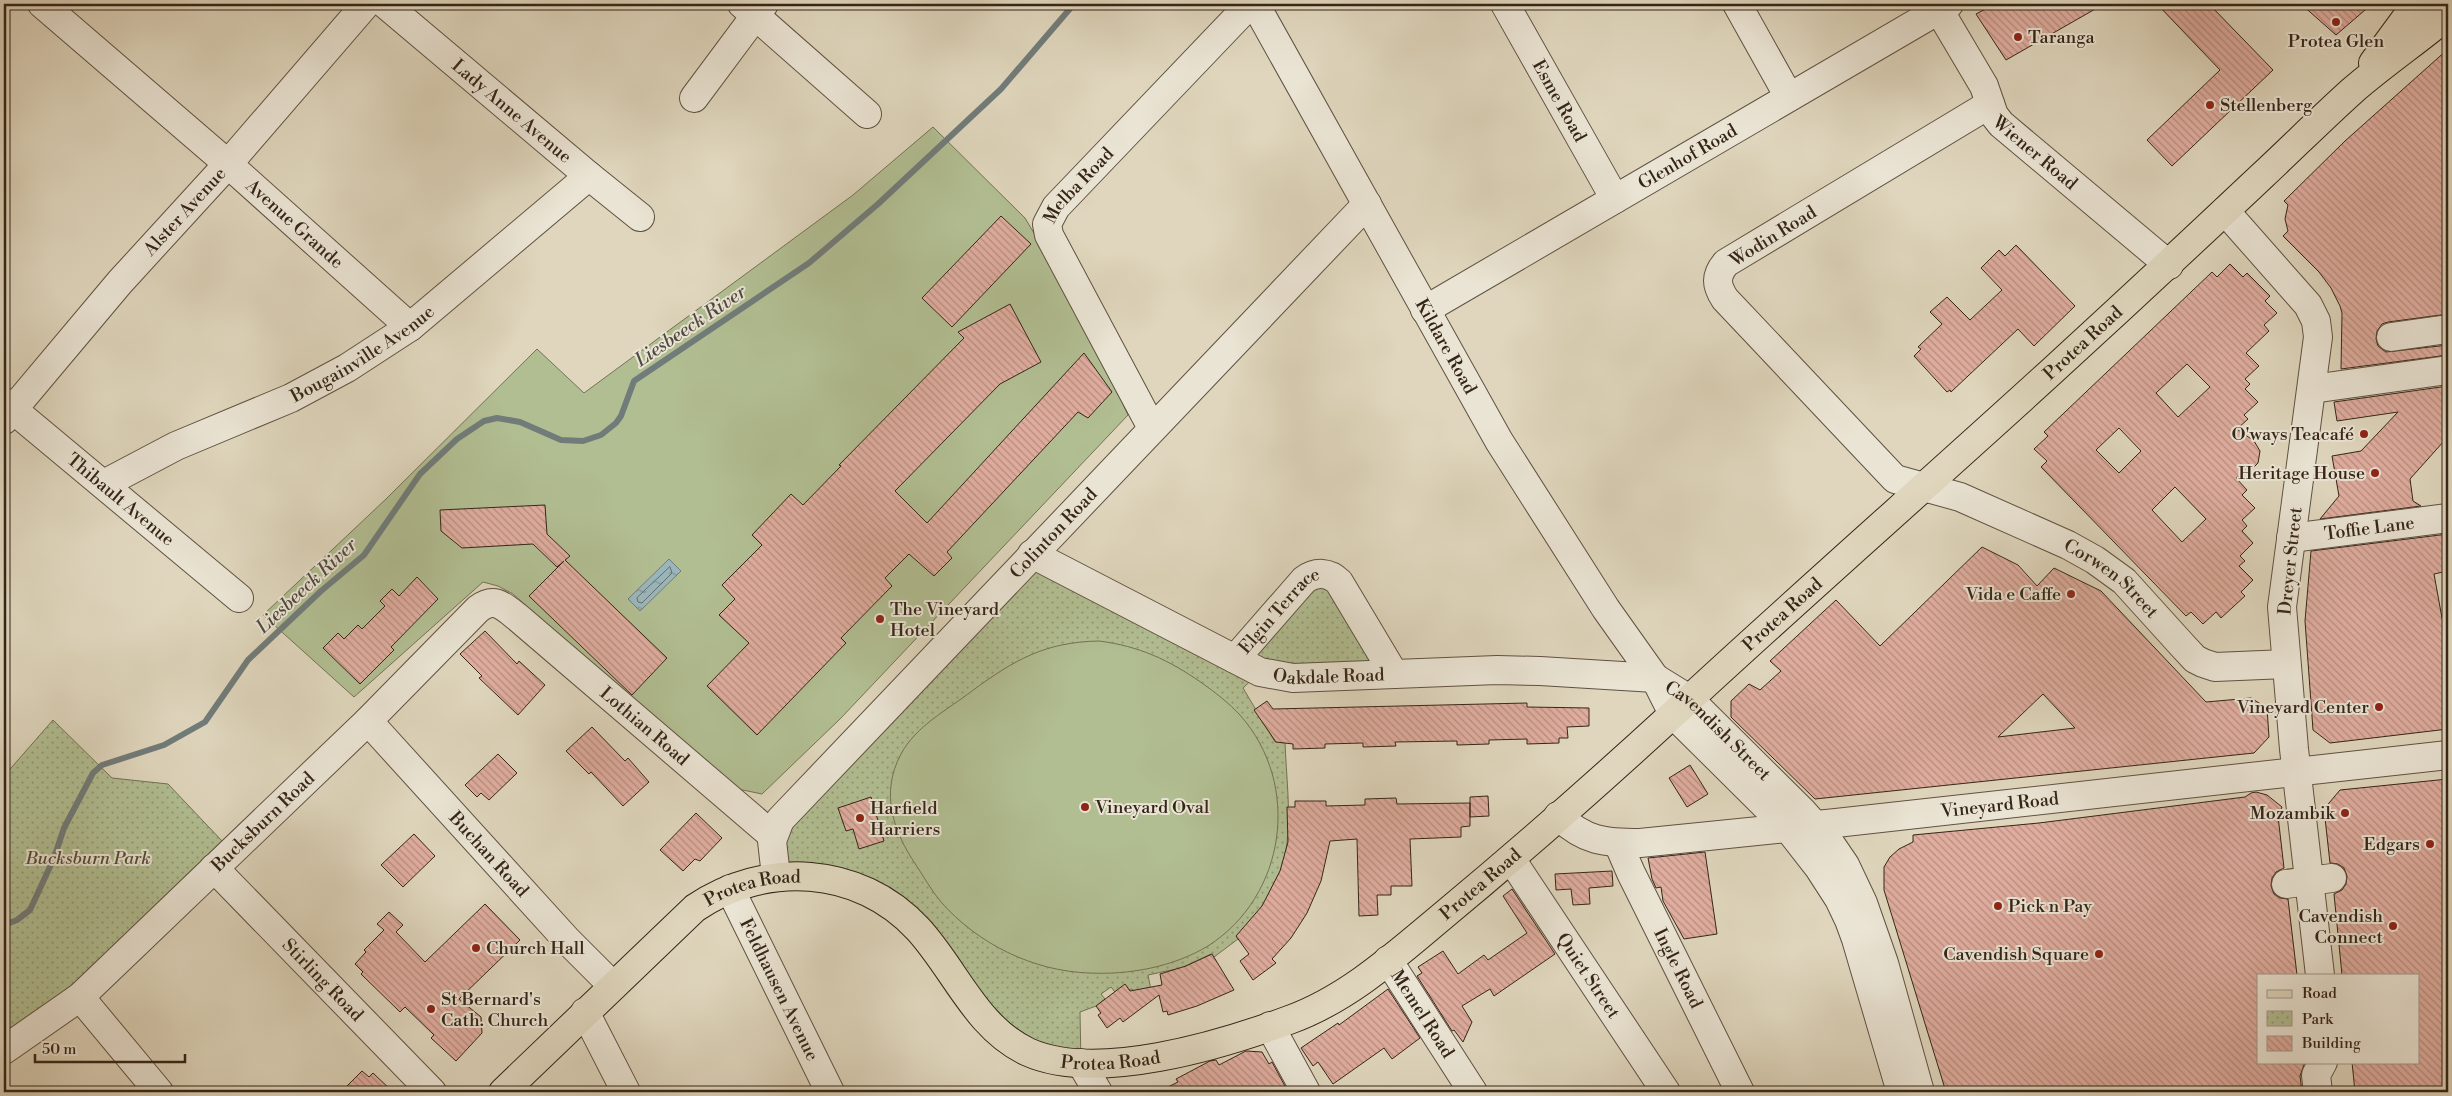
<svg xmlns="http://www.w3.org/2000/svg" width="2452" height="1096" viewBox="0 0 2452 1096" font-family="'Libre Bodoni',serif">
  <defs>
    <pattern id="park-dots" width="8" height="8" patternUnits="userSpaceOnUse" patternTransform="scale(1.25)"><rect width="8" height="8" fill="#b1be92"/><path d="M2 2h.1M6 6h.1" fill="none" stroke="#919a76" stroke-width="1.8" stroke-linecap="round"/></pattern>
    <pattern id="water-ripples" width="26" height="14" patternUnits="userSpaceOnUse" patternTransform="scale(1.25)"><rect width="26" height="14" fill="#99b6bc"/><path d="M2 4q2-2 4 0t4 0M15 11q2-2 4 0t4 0" fill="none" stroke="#7e9498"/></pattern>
    <pattern id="building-back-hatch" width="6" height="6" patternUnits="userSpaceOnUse" patternTransform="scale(1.25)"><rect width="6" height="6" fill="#e0ad9f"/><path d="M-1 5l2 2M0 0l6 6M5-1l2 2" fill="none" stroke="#b68d81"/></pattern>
  </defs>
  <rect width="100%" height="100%" fill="#dfd6bd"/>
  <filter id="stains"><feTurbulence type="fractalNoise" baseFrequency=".004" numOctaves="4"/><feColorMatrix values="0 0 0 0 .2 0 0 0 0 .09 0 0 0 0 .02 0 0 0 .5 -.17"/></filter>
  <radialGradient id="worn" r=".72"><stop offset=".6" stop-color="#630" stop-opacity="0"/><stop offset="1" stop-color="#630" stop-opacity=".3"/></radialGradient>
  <path fill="url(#park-dots)" stroke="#737255" d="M1032,554L1235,659L1320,573L1394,674L1260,672L1243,688L1275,742H1285C1286,772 1291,814 1287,843C1283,878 1262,912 1236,936L1238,939L1214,957L1211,954L1181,968L1148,975L1151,990L1140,998L1132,989L1115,992L1111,987L1101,994L1105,999L1096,1006L1080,1012L1081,1063L1038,1056L913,923L787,876L775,827Z
    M53,720L112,778L168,784L223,842L79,986L4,1037V776Z"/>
  <path fill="#b1be92" stroke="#737255" d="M933,127L1025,218L1075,302L1128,415L840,719L762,794L738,789L703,762L513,594L498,586L483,582L354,697L263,615L386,499L537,349L584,393L853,195Z
    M1099,641C1139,646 1169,660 1202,683C1216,693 1229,703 1240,715C1302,785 1286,896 1208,946C1173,967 1129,975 1089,973C1033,971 978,944 941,902C931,890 924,877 916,865C893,831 880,793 901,754C916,726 947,710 972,691C1014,660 1045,642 1099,641Z"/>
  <path fill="url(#water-ripples)" stroke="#717c7a" d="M669,559L681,571L640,611L628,599Z"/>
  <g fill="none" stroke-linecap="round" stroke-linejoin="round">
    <path stroke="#676e6a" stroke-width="1" d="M670,567L672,573L642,603L638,602L637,598Z"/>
    <path stroke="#717c7a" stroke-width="6" d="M4,925L17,920L30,910L54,858L64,828L93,773L102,765L164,745L205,722L248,660L321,591L364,555L420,474L457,439L484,421L497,418L520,422L561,440L583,441L601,435L616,423L621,416L634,381L809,263L878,204L1001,89L1074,4"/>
  </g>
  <path fill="url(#building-back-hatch)" stroke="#352518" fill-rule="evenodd" d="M1995,4H2104L2006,60L1976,14Z
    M2157,4H2209L2273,70L2172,166L2147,140L2220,70Z
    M2301,4H2372L2336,35Z
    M2448,49V314L2388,322L2382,324L2377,331L2376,339L2378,346L2386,352L2448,345V355L2341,369L2342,313L2340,306L2331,288L2319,272L2283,236L2288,231L2285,219L2288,205L2284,201L2345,141Z
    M1001,216L1031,244L952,327L922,298Z
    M2016,245L2075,306L2034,346L2018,329L1951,392L1950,390L1947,392L1914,356L1921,349L1918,347L1942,324L1930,312L1947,297L1970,320L2002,290L1981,268L1999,250L2005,256Z
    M2230,264L2243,277L2247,273L2270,296L2265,301L2277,313L2264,325L2269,331L2246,353L2259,366L2245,379L2250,384L2245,389L2258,402L2244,415L2248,419L2237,429L2254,441L2260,451L2258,463L2254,467L2236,478L2247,490L2242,495L2255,508L2242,520L2247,526L2242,531L2253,543L2240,556L2245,561L2239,566L2253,580L2241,592L2245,596L2221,618L2216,612L2203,624L2191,612L2186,616L2041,467L2047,461L2034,449L2048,436L2044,432L2212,272L2217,277ZM2187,364L2210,387L2178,417L2156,393ZM2119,428L2141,451L2119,473L2096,450ZM2175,487L2206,519L2182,542L2152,510Z
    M1010,304L1041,362L1000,384L895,491L927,523L1084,353L1112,392L1088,418L1078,412L947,552L952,558L934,576L909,554L885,578L892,586L841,638L846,643L757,735L707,686L749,643L719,615L735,599L722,585L762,545L752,535L791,494L803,505L841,466L839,465L964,338L958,332Z
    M2448,386V441H2444L2410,479L2413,501L2421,506L2320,519L2339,496L2332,456L2361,451L2398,412L2337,421L2334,402Z
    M545,505L547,534L570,556L565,560L667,658L632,695L529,596L564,561L557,567L533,544L462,548L441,531L440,510Z
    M2448,534V571L2434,574L2442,618L2448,617V729L2330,743L2313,730L2305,621L2311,551Z
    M1982,547L2018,565L2037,586L2054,568L2101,591L2206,702L2251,698L2267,708L2269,737L2254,753L1815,799L1731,717V701L1749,684L1760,690L1781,671L1770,661L1836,600L1880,646ZM2043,694L2075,728L1998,737Z
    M417,577L438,599L391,647L394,650L360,684L323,648L338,633L344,639L358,625L362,629L385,606L380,601L392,589L399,596Z
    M485,631L517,664L519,661L545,685L518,715L479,678L482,676L460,654Z
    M1267,701L1273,709L1527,703V707L1589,708V726L1567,727L1568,738H1559V743L1527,744V739L1489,740V744L1457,745V741L1395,742L1396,746L1363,747V743L1325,744V748L1293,749V744L1276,742L1254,710Z
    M592,727L625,761L628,758L649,782L623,806L591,772L589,774L566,751Z
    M498,754L517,773L489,800L481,793L477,797L465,785Z
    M1690,765L1708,794L1687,807L1669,778Z
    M2448,779V1092H2355L2352,1062H2418V975H2342L2334,894L2342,890L2346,884L2347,876L2344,868L2338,864L2330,863L2324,809L2340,790Z
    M2256,792L2267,795L2282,807L2278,816L2284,868L2276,872L2272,878L2271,886L2274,894L2280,898L2288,899L2297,975H2258V1062H2305L2300,1076L2302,1092H1946L1884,890V867L1890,857L1899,849L1913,842V835L2039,823L2245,797L2251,793Z
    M1488,796L1489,816L1470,817V797Z
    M871,797L884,841L859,849L853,829L846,831L838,808Z
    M1396,798L1397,804L1470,803V826L1461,827V837L1410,839L1412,886H1391V895H1377L1378,915L1359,916L1357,839L1330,841L1321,881L1307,913L1291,938L1272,959L1276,963L1253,980L1240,961L1249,954L1236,936L1262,906L1280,871L1288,842L1287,807H1295V801H1326V806L1365,805V799Z
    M696,813L722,838L700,861L695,859L683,871L660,850Z
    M414,834L435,856L403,887L381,865Z
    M1705,852L1717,934L1684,939L1663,901L1661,887L1656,888L1652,879L1648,858Z
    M1612,871L1613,886L1589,888L1590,904L1573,905L1571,889L1556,890L1555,874Z
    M1512,889L1555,954L1494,996L1490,989L1462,1006L1472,1022L1463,1042L1454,1030L1452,1031L1417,976L1422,973L1418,967L1443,951L1458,974L1484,955L1488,960L1527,933L1503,896Z
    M485,904L520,940L459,999L481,1017L482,1033L456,1061L431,1038L434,1035L405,1007L400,1012L361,974L363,972L355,964L366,952L364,950L384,930L377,924L389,912L403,925L396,932L425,962Z
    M1212,954L1234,990L1197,1006L1168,1015L1167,1011L1163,1012L1159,995L1123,1022L1120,1018L1107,1028L1098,1015L1101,1013L1096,1006L1125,984L1130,991L1162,985L1160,974L1186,966Z
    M1388,989L1420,1038L1392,1059L1384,1048L1333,1084L1318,1062L1313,1066L1301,1048L1338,1023L1339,1025Z
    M1246,1051L1262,1052L1269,1064L1272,1062L1286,1088L1277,1092H1158L1178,1082L1176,1079L1210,1061L1216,1060L1219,1065Z
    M362,1071L369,1077L373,1073L393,1092H341Z"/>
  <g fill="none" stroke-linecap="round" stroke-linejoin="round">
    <g stroke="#605141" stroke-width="30">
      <g id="minor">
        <path id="s1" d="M42,4L228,164L410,327"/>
        <path id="s2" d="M385,4L589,176L640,217"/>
        <path d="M742,4L867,114"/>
        <path id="s3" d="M1255,4L1499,441L1606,609L1655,678L1673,714L1787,827L1819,868L1839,899L1849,920L1856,939L1901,1092"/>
        <path id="s4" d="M1505,4L1615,199"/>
        <path d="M1737,4L1789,97"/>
        <path id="s5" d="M1939,10L1984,86L1994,115L2001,124L2169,265"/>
        <path d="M694,98L764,4"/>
        <path id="s6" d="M1990,104L1726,263C1715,276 1716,285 1725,299L1895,479L1960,497L2068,545L2095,560L2124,581L2182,645L2195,659L2203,663L2215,667L2286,664"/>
        <path d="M2225,211L2308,305L2316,321L2318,337L2282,607L2294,749L2320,975"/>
        <path id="s7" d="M1425,310L1949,4"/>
        <path d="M2391,337L2448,329"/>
        <path d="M2312,389L2448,370"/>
        <path id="s8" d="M4,402L239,598"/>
        <path id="s9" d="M4,420L120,282L228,164L366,4"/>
        <path id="s10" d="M1152,428L1049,235L1047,224L1056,207L1250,4"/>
        <path id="s11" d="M104,484L176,446L291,398L347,368L410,327L589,176"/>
        <path id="s12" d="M2291,538L2448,518"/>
        <path id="s13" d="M1032,554L1260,672L1293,678L1497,670L1540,671L1655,678L1689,699L1803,812L1828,840L1845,865L1863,903L1884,963L1920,1092"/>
        <path id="s14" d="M1235,659L1304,580C1316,571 1329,572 1339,582L1394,674"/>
        <path id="s15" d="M368,721L567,940L613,986"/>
        <path id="s16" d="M1558,816C1585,841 1604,843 1640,843L1836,823L2448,755"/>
        <path id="s17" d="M1618,843L1631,873L1740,1092"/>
        <path id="s18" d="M1511,859L1666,1092"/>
        <path id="s19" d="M214,868L432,1092"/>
        <path id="s20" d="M776,876L772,841L780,820L1367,204"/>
        <path d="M2286,884L2332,878"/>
        <path id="s21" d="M730,889L830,1092"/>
        <path id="s22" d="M1388,960L1473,1092"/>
        <path d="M80,997L159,1092"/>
        <path d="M585,1012L626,1092"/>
        <path d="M1270,1026L1306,1092"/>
        <path id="s23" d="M4,1050L80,997L368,721L478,609C494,597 502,605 516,616L773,836"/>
        <path d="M1081,1063L1098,1092"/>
        <path d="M2318,1092L2316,1075L2323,1062"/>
      </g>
    </g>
    <g stroke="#352518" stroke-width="30">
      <g id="major">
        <path d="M2373,63L2409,14L2421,4"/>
        <path id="s24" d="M503,1092L695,908C764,861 859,865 918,929C955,969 976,1028 1028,1052C1097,1083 1221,1045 1289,1020C1348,999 1397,954 1445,914C1522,850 1597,784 1671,716C1796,600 1925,487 2051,372C2122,307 2193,241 2263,175C2293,147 2322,118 2352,91C2383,64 2417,41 2448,15"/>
      </g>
    </g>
    <use href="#minor" stroke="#eae4d4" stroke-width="28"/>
    <use href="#major" stroke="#dfd6bd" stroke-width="28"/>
  </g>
  <g fill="#8f2418" stroke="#eae4d4" stroke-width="2">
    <circle cx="2336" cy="22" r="5"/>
    <circle cx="2018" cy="37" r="5"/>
    <circle cx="2210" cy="105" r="5"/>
    <circle cx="2364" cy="434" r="5"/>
    <circle cx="2375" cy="473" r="5"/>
    <circle cx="2071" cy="594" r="5"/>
    <circle cx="880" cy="619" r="5"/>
    <circle cx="2379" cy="707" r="5"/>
    <circle cx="1085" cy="807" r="5"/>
    <circle cx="2345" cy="813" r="5"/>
    <circle cx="860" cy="818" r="5"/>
    <circle cx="2430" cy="844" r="5"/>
    <circle cx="1998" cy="906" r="5"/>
    <circle cx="2393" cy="926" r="5"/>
    <circle cx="476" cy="948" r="5"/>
    <circle cx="2099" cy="954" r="5"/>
    <circle cx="431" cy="1009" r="5"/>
  </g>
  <g text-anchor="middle" stroke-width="4" stroke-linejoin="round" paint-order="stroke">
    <g font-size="18" fill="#352518" stroke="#eae4d4" text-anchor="start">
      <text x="2028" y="43">Taranga</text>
      <text x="2336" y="47" text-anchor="middle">Protea Glen</text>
      <text x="2220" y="111">Stellenberg</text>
      <text x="2354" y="440" text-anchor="end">O'ways Teacafé</text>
      <text x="2365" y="479" text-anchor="end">Heritage House</text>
      <text x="2061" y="600" text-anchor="end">Vida e Caffe</text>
      <text x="890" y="615">The Vineyard<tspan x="890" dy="21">Hotel</tspan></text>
      <text x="2369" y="713" text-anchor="end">Vineyard Center</text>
      <text x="1095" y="813">Vineyard Oval</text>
      <text x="870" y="814">Harfield<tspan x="870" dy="21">Harriers</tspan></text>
      <text x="2335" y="819" text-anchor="end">Mozambik</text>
      <text x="2420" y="850" text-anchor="end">Edgars</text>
      <text x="2008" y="912">Pick n Pay</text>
      <text x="2383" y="922" text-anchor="end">Cavendish<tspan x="2383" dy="21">Connect</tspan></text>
      <text x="486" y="954">Church Hall</text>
      <text x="2089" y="960" text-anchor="end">Cavendish Square</text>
      <text x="441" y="1005">St Bernard's<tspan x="441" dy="21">Cath. Church</tspan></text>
    </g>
    <g font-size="18" fill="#352518" stroke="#eae4d4">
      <text dy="6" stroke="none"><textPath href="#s4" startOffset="111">Esme Road</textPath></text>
      <text dy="6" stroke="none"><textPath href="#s2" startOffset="166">Lady Anne Avenue</textPath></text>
      <text dy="6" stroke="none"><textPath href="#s5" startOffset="175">Wiener Road</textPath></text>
      <text dy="6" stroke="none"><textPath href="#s7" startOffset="304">Glenhof Road</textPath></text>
      <text dy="6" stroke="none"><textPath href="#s10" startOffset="280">Melba Road</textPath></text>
      <text dy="6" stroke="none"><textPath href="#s9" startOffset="276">Alster Avenue</textPath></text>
      <text dy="6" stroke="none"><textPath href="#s1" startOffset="335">Avenue Grande</textPath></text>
      <text transform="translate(1773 236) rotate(-32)" y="6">Wodin Road</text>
      <text dy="6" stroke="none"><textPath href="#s24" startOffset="1991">Protea Road</textPath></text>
      <text dy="6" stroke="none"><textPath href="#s3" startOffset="392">Kildare Road</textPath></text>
      <text dy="6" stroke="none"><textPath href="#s11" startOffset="290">Bougainville Avenue</textPath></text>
      <text dy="6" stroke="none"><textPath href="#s8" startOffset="152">Thibault Avenue</textPath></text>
      <text dy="6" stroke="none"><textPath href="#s12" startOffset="79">Toffie Lane</textPath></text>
      <text dy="6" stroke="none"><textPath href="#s20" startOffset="454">Colinton Road</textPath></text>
      <text transform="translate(2290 561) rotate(-84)" y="6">Dreyer Street</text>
      <text dy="6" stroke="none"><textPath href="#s6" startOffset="836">Corwen Street</textPath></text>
      <text dy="6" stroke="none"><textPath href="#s24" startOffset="1586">Protea Road</textPath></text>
      <text dy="6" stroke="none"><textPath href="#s14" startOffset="66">Elgin Terrace</textPath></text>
      <text dy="6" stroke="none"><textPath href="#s13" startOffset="326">Oakdale Road</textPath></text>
      <text dy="6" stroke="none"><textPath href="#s23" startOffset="861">Lothian Road</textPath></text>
      <text dy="6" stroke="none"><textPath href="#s13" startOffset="735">Cavendish Street</textPath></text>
      <text dy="6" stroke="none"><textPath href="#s16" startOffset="451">Vineyard Road</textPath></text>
      <text dy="6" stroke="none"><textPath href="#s23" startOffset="346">Bucksburn Road</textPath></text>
      <text dy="6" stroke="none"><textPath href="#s15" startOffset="180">Buchan Road</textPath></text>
      <text dy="6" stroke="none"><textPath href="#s24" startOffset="1181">Protea Road</textPath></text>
      <text dy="6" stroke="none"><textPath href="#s24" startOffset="328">Protea Road</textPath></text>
      <text dy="6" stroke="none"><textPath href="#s17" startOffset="139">Ingle Road</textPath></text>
      <text dy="6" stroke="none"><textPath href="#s18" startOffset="140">Quiet Street</textPath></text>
      <text dy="6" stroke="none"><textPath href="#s19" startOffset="156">Stirling Road</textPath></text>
      <text dy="6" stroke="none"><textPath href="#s21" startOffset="112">Feldhausen Avenue</textPath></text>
      <text dy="6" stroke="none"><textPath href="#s22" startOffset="64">Memel Road</textPath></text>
      <text dy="6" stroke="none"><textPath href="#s24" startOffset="761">Protea Road</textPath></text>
    </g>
    <g font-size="18" font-style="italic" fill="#544b36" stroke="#eae4d4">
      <text x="88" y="864">Bucksburn Park</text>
    </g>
    <g font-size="19" font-style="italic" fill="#4e4941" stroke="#eae4d4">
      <text transform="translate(690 325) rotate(-34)" y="7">Liesbeeck River</text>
      <text transform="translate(306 585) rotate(-43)" y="7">Liesbeeck River</text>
    </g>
  </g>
  <rect width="2452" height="1096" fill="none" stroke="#dfd6bd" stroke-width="20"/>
  <rect x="5" y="5" width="2442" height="1086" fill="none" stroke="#352518" stroke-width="2.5"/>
  <rect x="10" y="10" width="2432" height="1076" fill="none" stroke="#352518"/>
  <rect x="2257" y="974" width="162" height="90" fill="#eae4d4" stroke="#a29889"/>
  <rect x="2267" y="990" width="25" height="8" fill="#dfd6bd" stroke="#a29889"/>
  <text x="2302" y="998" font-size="15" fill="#352518">Road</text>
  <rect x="2267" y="1011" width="25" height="15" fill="url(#park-dots)" stroke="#a29889"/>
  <text x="2302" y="1024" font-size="15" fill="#352518">Park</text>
  <rect x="2267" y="1036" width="25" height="15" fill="url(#building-back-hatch)" stroke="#a29889"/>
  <text x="2302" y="1048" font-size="15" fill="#352518">Building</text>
  <path d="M35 1054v8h150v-8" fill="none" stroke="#352518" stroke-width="2.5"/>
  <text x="42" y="1054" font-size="15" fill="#352518" stroke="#eae4d4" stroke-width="4" paint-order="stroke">50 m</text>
  <rect width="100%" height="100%" filter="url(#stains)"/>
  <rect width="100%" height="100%" fill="url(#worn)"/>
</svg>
